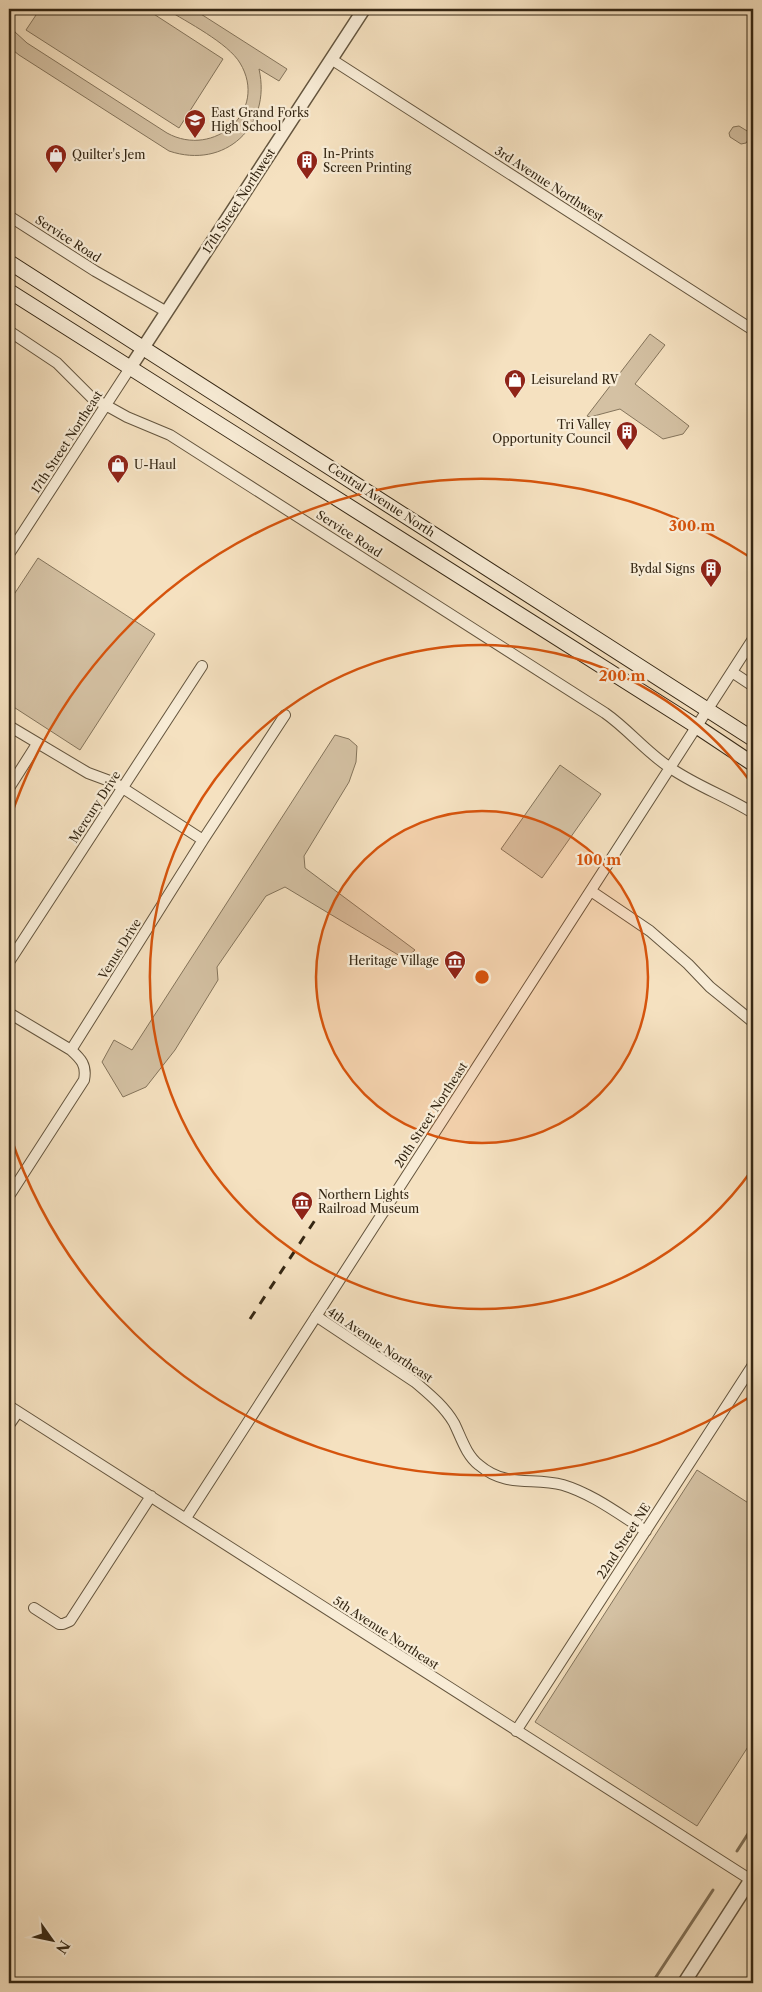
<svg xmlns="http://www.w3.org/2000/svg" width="762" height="1992" viewBox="0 0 762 1992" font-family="'Libre Caslon Text',serif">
  <rect width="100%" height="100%" fill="#f5e1c0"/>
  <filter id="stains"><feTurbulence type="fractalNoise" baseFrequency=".004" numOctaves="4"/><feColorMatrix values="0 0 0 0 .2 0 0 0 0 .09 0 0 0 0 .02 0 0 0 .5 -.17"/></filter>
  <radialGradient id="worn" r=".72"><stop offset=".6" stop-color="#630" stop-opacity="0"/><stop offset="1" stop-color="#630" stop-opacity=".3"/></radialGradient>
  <path fill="#d4c1a3" stroke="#84745b" d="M40,9H146L223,59L179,128L26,30Z
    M166,9H193L287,69L279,81L259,69C272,126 225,170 169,151L19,55L9,47V22L15,32L27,43L167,133C214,159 269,111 240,63C228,43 187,22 166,9Z
    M739,126L752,134L746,143L741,144L730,137L729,133L733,127Z
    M650,334L665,345L635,384L689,426L683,434L663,439L620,409L590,417L587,416Z
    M38,558L155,634L80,750L9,704V602Z
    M335,735L349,739L357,746L356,762L349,782L304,856L305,868L415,950L405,959L285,887L266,896L217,967L218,980L175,1050L146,1087L123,1097L102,1062L114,1040L132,1050Z
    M560,765L601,794L542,878L501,849Z
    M697,1470L753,1506V1739L697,1826L535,1722Z"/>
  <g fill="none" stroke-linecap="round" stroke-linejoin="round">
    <path stroke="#807057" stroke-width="3" d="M737,1851L753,1826
      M652,1983L713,1890"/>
    <g stroke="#64553e" stroke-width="12">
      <path id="minor" d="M331,59L753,330
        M9,216L95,271L167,312
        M9,331L57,363L91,397L127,417L170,435L605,713C628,729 645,751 669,767C696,786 726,796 753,813
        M9,554L130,368
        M732,672L753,686
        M9,726L88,773L115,783L203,840
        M9,788L37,744
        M591,891L650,931L688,964L710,987L753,1022
        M9,962L202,666
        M9,1013L71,1050
        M9,1196L84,1080C87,1065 81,1059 71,1050L203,840L285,715
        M316,1316L415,1382C429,1394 444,1406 454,1423C461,1437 466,1455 479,1465C506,1488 532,1477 563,1485C593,1494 620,1515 646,1531
        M9,1406L751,1880
        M9,1425L18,1412
        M186,1518L753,639
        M34,1608L59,1624H63L70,1621L151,1496
        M516,1731L753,1365"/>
    </g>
    <g stroke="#64553e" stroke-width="15">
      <path id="tertiary" d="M130,368L364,9
        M684,1983L753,1876"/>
    </g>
    <g stroke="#342613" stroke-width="16">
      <path id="secondary" d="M9,262L753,739
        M9,291L696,726L753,764"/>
    </g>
    <use href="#minor" stroke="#f8ecd6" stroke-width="10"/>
    <use href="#tertiary" stroke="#f8ecd6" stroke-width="12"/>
    <use href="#secondary" stroke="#f8ecd6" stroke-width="14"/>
    <path stroke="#342613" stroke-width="3" stroke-dasharray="9 9" stroke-linecap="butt" d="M250,1319L323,1208"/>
  </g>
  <circle cx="482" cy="977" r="166" fill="#d6540d" fill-opacity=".12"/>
  <g fill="none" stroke="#d6540d" stroke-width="2.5">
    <circle cx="482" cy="977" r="166"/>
    <path d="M752 1170A332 332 0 1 1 752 784"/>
    <path d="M753 1395A498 498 0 0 1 10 1135M10 819A498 498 0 0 1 753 559"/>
  </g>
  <defs>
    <g id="school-pin" transform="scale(1.125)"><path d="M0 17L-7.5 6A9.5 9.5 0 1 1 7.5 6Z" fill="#8f2418" stroke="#f8ecd6"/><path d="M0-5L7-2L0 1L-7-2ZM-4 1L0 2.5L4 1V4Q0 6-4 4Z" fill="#fff"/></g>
    <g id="shop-pin" transform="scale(1.125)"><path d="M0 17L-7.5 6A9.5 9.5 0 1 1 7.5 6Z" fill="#8f2418" stroke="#f8ecd6"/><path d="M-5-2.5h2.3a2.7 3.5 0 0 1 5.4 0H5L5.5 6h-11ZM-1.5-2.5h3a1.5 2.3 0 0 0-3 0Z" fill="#fff"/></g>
    <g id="building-pin" transform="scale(1.125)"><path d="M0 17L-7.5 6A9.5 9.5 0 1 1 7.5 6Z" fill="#8f2418" stroke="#f8ecd6"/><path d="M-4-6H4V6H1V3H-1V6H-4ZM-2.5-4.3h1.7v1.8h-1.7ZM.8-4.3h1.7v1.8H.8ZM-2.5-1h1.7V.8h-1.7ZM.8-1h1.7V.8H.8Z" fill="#fff"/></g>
    <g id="museum-pin" transform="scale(1.125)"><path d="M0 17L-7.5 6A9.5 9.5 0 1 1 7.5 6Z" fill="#8f2418" stroke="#f8ecd6"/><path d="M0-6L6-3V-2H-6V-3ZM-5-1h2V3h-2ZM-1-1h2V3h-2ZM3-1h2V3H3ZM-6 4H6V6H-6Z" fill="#fff"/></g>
  </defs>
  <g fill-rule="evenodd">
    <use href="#school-pin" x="195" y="120"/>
    <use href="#shop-pin" x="56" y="155"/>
    <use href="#building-pin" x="307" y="161"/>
    <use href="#shop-pin" x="515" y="380"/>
    <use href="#building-pin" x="627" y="432"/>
    <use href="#shop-pin" x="118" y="465"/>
    <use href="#building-pin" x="711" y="569"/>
    <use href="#museum-pin" x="455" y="961"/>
    <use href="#museum-pin" x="302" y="1202"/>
  </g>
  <g text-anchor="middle" stroke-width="4.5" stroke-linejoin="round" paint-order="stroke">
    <g font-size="12" fill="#342613" stroke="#f8ecd6" text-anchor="start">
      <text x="211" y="117">East Grand Forks<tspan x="211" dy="14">High School</tspan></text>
      <text x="323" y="158">In-Prints<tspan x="323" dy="14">Screen Printing</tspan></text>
      <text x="72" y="159">Quilter's Jem</text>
      <text x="531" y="384">Leisureland RV</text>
      <text x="611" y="429" text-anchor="end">Tri Valley<tspan x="611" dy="14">Opportunity Council</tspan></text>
      <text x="134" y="469">U-Haul</text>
      <text x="695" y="573" text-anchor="end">Bydal Signs</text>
      <text x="439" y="965" text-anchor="end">Heritage Village</text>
      <text x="318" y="1199">Northern Lights<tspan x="318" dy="14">Railroad Museum</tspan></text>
    </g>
    <g font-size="12" fill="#342613" stroke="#f8ecd6">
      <text transform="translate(549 184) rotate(33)" y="4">3rd Avenue Northwest</text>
      <text transform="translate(239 201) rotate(-57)" y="4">17th Street Northwest</text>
      <text transform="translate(68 239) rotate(33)" y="4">Service Road</text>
      <text transform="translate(67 442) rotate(-57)" y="4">17th Street Northeast</text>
      <text transform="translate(381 500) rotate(33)" y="4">Central Avenue North</text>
      <text transform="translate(349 534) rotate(33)" y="4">Service Road</text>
      <text transform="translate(95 807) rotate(-57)" y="4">Mercury Drive</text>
      <text transform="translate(120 949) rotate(-58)" y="4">Venus Drive</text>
      <text transform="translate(431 1115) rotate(-57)" y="4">20th Street Northeast</text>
      <text transform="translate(380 1345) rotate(34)" y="4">4th Avenue Northeast</text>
      <text transform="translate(624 1541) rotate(-57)" y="4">22nd Street NE</text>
      <text transform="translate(386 1633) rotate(33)" y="4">5th Avenue Northeast</text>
    </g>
  </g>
  <circle cx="482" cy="977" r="8" fill="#d6540d" stroke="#f8ecd6" stroke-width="2.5"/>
  <g font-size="15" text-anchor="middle" font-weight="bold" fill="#d6540d" stroke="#f8ecd6" stroke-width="4.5" stroke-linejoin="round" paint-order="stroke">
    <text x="692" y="531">300 m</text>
    <text x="622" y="681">200 m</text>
    <text x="599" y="865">100 m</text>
  </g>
  <rect width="762" height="1992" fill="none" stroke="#f5e1c0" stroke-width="30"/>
  <rect x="10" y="10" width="742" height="1972" fill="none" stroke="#342613" stroke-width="2.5"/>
  <rect x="15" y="15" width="732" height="1962" fill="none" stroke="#342613"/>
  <g transform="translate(52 1940) rotate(123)" stroke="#f8ecd6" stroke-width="4" paint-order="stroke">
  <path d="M0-4L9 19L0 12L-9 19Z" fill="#342613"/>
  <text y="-8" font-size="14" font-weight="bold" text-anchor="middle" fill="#342613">N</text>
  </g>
  <rect width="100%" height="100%" filter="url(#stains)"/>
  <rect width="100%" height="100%" fill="url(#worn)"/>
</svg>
